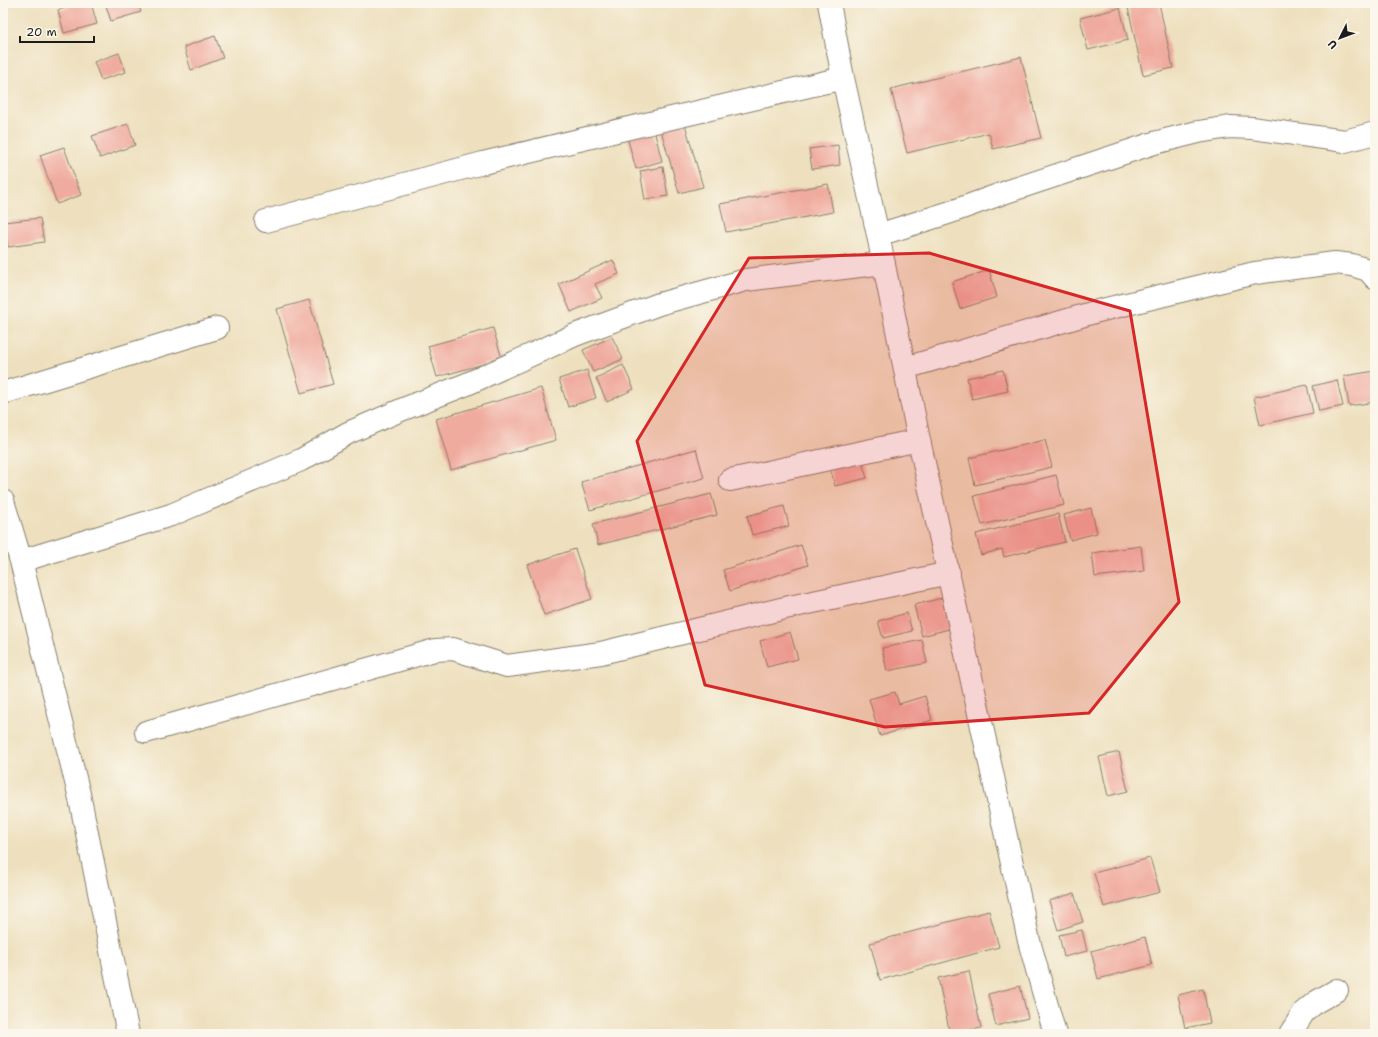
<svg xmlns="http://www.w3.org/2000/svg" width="1378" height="1037" viewBox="0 0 1378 1037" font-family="'Shantell Sans',sans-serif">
  <rect width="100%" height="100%" fill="#fbf7ec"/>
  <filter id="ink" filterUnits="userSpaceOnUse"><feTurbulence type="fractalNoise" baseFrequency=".025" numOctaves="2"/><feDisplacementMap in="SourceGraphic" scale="8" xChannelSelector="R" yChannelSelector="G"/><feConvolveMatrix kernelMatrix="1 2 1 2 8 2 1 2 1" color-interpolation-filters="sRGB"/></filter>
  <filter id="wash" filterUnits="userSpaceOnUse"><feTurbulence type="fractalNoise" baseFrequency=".012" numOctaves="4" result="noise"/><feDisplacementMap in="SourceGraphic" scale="16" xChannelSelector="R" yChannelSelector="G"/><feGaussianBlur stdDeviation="0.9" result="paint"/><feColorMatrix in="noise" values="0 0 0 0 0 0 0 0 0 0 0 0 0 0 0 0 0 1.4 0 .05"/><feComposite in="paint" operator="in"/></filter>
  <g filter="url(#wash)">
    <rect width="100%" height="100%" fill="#eee0be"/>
    <g id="blocks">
      <path fill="#f0ab9f" d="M84,3H91L97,24L64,33L58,10Z
        M105,3H138L141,12L111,21Z
        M1127,3H1159L1173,68L1143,75Z
        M1120,8L1128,40L1088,50L1080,18Z
        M215,36L223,58L191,70L184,47Z
        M119,53L126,72L101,80L94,62Z
        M1021,57L1041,138L993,149L989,133L907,153L891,89Z
        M684,121L703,187L679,193L660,127Z
        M128,124L135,145L100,158L92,136Z
        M653,126L662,161L636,169L626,133Z
        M838,145L840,165L812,169L809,149Z
        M64,147L81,195L57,204L40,155Z
        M663,167L668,196L645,200L640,171Z
        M828,184L833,212L726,232L720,204Z
        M40,218L44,242L8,247L4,222Z
        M613,260L619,274L595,284L602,298L571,312L559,284Z
        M989,270L997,297L960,309L952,282Z
        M309,300L333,384L301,393L277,309Z
        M493,328L502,359L437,377L428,346Z
        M612,337L623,359L593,372L583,350Z
        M623,365L634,389L607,402L596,378Z
        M587,370L596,398L568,407L559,379Z
        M1003,370L1008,391L972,399L967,378Z
        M1375,371V402L1349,406L1344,376Z
        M1337,380L1343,406L1319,411L1313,386Z
        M1307,385L1313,413L1260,425L1254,397Z
        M541,388L556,440L451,470L436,419Z
        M1045,440L1052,467L975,485L969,458Z
        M696,449L704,478L590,510L581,482Z
        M861,459L867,478L835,486L830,468Z
        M1056,475L1064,505L982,525L974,496Z
        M711,494L717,515L598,545L593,524Z
        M784,506L789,526L752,535L747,516Z
        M1091,508L1097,533L1070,540L1064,515Z
        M1058,514L1065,542L1004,557L1002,549L981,555L976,534Z
        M801,545L808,565L730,591L723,570Z
        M1141,546L1144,571L1095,577L1092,553Z
        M575,549L592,599L544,615L527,565Z
        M942,598L949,629L922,636L914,605Z
        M907,613L912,631L883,638L878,621Z
        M790,632L798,659L767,667L760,641Z
        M922,640L927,663L887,671L882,648Z
        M895,692L899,704L925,696L932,720L880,736L869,699Z
        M1119,752L1128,791L1108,796L1099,757Z
        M1150,858L1160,892L1104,907L1094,873Z
        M1074,893L1083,922L1058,930L1049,901Z
        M989,911L999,947L880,980L870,943Z
        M1082,930L1087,951L1064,957L1059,935Z
        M1145,937L1152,965L1098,979L1091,951Z
        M969,971L981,1028L950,1034L938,978Z
        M1020,986L1028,1018L996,1026L988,994Z
        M1203,989L1210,1023L1185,1028L1178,995Z"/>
    </g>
  </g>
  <g filter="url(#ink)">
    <use href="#blocks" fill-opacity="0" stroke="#857e6d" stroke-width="1"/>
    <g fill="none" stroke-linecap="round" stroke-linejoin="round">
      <g stroke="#857e6d" stroke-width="24">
        <path id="minor" d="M829,3L843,78L878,235L919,440L1029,941L1055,1034
          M266,221L483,163L629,128L843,78
          M878,235L951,212L1009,191L1154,143L1198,132L1230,127L1252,128L1345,141L1375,133
          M905,368L1098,311L1255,273L1335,263L1352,265L1368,270L1375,278
          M3,393L217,328
          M730,480L919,440
          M3,501L21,561L79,794L128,1034
          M21,561L171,515L301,460L348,433L401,410L467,384L575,335L659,304L746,280L884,263
          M146,732L435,650L453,649L507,666L601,653L785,608L949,573
          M1290,1034L1304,1012L1316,1002L1337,990"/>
      </g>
      <use href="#minor" stroke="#fff" stroke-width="22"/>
    </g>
  </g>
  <path fill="#d62828" fill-opacity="0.2" stroke="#d62828" stroke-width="3" stroke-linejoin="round" d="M929,253L1130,311L1179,602L1089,713L885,727L705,685L637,441L749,258Z"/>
  <rect width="1378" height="1037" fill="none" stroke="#fbf7ec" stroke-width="16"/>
  <g transform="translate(1340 38) rotate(228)" stroke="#fbf7ec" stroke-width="3" paint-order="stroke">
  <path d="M0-3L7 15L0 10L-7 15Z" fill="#1c1c1c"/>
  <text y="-6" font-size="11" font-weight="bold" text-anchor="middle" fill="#1c1c1c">U</text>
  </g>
  <path d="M20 36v6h74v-6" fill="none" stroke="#1c1c1c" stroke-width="2"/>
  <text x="26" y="36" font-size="12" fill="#1c1c1c" stroke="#fbf7ec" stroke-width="3" paint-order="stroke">20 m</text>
</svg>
